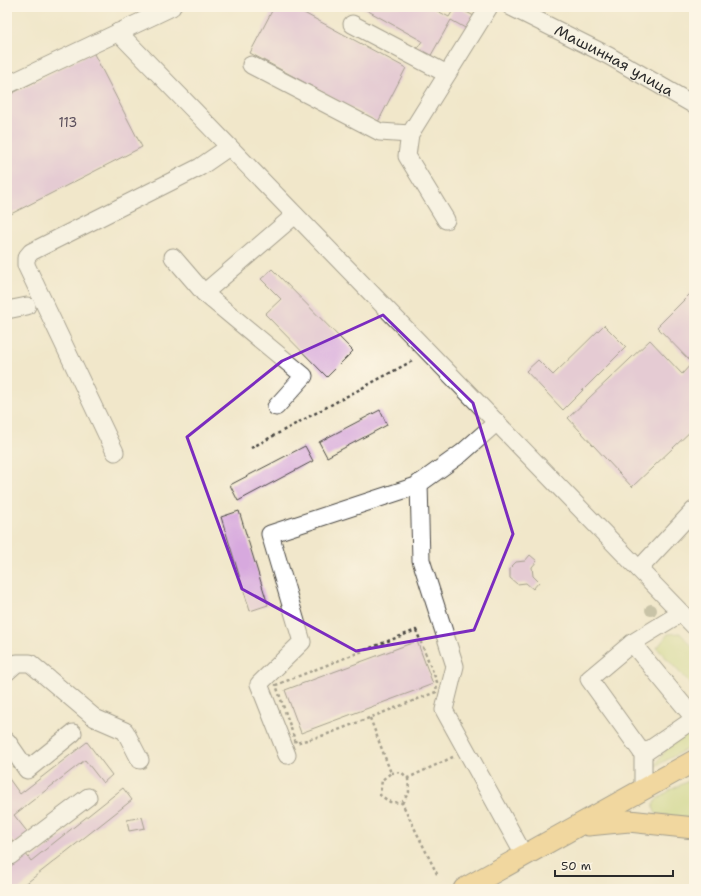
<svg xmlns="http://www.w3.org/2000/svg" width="701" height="896" viewBox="0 0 701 896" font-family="'Shantell Sans',sans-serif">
  <rect width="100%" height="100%" fill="#fcf5e5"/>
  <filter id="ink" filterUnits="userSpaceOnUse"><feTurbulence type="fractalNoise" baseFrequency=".025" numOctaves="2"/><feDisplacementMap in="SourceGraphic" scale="8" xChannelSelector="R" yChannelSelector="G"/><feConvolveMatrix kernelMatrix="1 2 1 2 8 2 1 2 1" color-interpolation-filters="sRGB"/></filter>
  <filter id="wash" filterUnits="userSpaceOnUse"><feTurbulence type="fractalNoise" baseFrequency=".012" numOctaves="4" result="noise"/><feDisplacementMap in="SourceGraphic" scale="16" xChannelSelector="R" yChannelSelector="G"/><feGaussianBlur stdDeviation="0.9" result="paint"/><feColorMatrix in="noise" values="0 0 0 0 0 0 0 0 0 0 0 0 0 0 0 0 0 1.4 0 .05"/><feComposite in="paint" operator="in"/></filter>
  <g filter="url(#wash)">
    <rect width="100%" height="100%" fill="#f1e7cb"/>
    <path fill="#c1d376" stroke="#767f50" d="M680,633L694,649V688L657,648L668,634Z
      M694,730V745L654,767L670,744Z
      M694,778V819L656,814C654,810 652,806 655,802C661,793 685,783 694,778Z"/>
    <g id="blocks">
      <path fill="#d7a9de" d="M274,7H293L406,68L378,122L250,53Z
        M361,7H430L449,17L455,7H457L474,16L467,29L451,20L430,57L417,49L422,41Z
        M93,52L142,147L7,216V96Z
        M272,269L353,351L327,377L265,314L281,299L261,279Z
        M694,290V428L632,487L568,418L650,340L682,374L692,363L657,327Z
        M604,325L626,347L563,410L526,371L538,360L553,375Z
        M380,410L387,425L327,457L319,442Z
        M305,446L313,461L238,501L230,485Z
        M239,511L268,605L250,611L221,517Z
        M530,555L537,561L532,567L533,576L539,582L533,589L526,583L517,584L510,578V568L516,562L525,561Z
        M417,641L433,684L301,733L285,690Z
        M87,742L112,775L103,783L85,760L14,815L29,834L15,844L7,833V776L20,794Z
        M123,788L132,800L19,889H7V869L26,854L31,861Z
        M142,817L145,828L129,831L127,820Z"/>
    </g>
  </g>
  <g filter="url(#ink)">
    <use href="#blocks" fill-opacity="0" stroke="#494743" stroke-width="1"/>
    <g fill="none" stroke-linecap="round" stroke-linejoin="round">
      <g stroke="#494743" stroke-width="19">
        <g id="minor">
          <path id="s1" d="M511,7L609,56L694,105"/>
          <path d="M352,24L447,74"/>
          <path d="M118,32L694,626"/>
          <path d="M251,65L380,132L410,134"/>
          <path d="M7,85L172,7"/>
          <path d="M446,220L407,156L410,134L489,7"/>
          <path d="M173,257L204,293L304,376L276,407"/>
          <path d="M204,293L295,215"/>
          <path d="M7,310L27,306"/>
          <path d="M115,452L26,265V258L31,252L200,167L229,147"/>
          <path d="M419,483L421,560L455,666L444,710L524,855"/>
          <path d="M639,569L694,510"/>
          <path d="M681,613L632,643L694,718"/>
          <path d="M632,643L589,679L643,754"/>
          <path d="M7,672L17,663H30L95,718L125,731L140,760"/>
          <path d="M7,741L27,770L73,733"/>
          <path d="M287,755L259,684L302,642L270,534L416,486L462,453L497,422"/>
          <path d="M643,791V754L694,719"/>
          <path d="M7,853L10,856L88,797"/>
        </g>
      </g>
      <g stroke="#494743" stroke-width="23">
        <path id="major" d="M588,825L629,821L694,828
          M464,889L694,761"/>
      </g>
      <path stroke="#494743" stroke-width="2.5" stroke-dasharray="3 3" stroke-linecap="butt" d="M251,448L414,360
        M416,630L437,682L436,692L325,735L296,743L276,685Z
        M370,718L391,773L382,780L380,795L390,802L402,803L438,876
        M391,773L401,772L408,778L453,757
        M402,803L409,792L408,778"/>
      <use href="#minor" stroke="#fff" stroke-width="17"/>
      <use href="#major" stroke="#f1c36a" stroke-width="21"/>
    </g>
    <circle fill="#98977d" cx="651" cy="610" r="6"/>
  </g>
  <path d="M0 0H701V896H0ZM383,315L473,403L513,534L474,630L356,651L242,589L187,437L282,361Z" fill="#f1e7cb" fill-opacity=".55" fill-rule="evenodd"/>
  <path fill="none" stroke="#7b2cbf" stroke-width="3" stroke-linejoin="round" d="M383,315L473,403L513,534L474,630L356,651L242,589L187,437L282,361Z"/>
  <g text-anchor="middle" stroke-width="3" stroke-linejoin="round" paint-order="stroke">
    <g font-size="13" fill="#564a58">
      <text x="68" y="127">113</text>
    </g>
    <g font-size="15" fill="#2b2b2b" stroke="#fcf5e5">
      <text dy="5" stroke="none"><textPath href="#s1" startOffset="116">Машинная улица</textPath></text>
    </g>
  </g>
  <rect width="701" height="896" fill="none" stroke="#fcf5e5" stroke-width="24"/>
  <path d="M555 870v6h118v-6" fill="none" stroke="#2b2b2b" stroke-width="2"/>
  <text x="561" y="870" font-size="12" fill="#2b2b2b" stroke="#fcf5e5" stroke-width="3" paint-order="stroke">50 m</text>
</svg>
